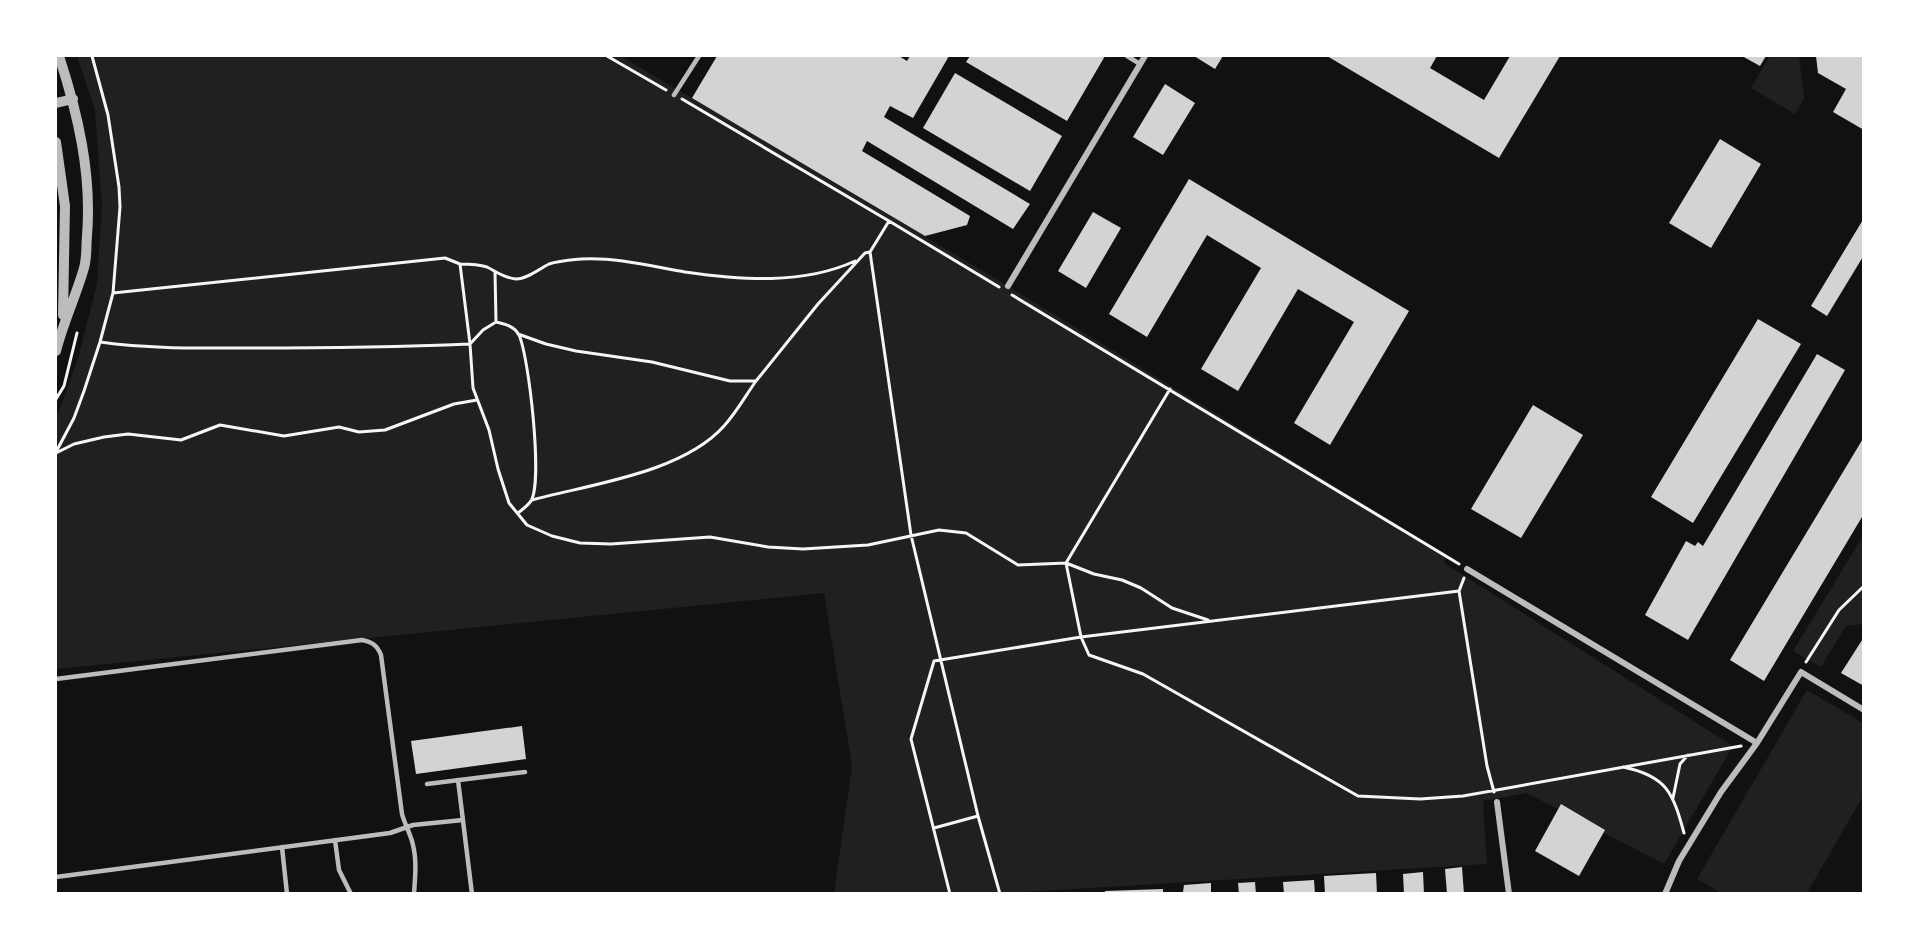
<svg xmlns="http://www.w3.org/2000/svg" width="1919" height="949" viewBox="0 0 1919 949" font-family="Quicksand,sans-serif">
  <rect width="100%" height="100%" fill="#111"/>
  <path fill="#202020" d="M77,56H621L1008,286L1447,555L1444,563L1733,746L1664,864L1527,793L1483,801L1487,864L1007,893H834L852,766L824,593L56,669V419L79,355L97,284L102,205L95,110Z
    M1770,56H1799L1804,98L1795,114L1751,88Z
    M1863,536V624L1846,626L1821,667L1793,651Z
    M1807,690L1863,723V796L1807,893H1721L1697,879Z"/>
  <path fill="#d3d3d3" d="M717,56H899L907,61L910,56H949L913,118L890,106L884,117L1030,204L1013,229L867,141L862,151L970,216L967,225L925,236L692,98Z
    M970,56H1105L1067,121L966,62Z
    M1194,56H1223L1215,69Z
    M1327,56H1437L1430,68L1484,100L1510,56H1560L1499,158Z
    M1742,56H1766L1760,66Z
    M1816,56H1864V130L1833,112L1846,89L1818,73Z
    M955,73L1062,136L1030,191L923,128Z
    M1165,84L1195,103L1163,155L1133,137Z
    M1720,139L1761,164L1711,248L1669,223Z
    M1189,179L1409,311L1330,445L1294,423L1354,322L1298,289L1238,391L1201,369L1261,268L1207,235L1147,337L1109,314Z
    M1093,212L1121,228L1086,288L1058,271Z
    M1864,218V255L1827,316L1811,306Z
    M1758,319L1801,344L1693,523L1651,497Z
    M1817,354L1845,370L1688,640L1645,615L1686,541L1695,546L1698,542L1703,546Z
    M1533,405L1583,435L1521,538L1471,509Z
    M1864,437V518L1862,517L1764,681L1730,660Z
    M1864,637V686L1841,673Z
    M522,726L526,759L416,774L411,741Z
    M1561,804L1605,830L1579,876L1535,851Z
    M1462,867L1464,894H1447L1445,869Z
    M1423,872L1424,894H1404L1403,874Z
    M1376,873L1377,894H1325L1324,876Z
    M1314,880L1315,894H1284L1283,882Z
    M1255,882L1256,894H1239L1238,883Z
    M1211,883V894L1183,892L1184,885Z
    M1163,889V894H1105V891Z"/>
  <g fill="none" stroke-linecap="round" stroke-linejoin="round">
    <path stroke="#f5f5f5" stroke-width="3" d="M607,56L666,90
      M682,99L889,221L999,287
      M889,221L870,252L911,535L978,816L1000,894
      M460,264C470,264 478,264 487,267C497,272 504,278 516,279C527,279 539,269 549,264C558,261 571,260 581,259C615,257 651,266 685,272C741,280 803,285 855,261
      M495,272L496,322
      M113,293L445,258L460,264L470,344L473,388L489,430L498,469L509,503L527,525L552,536L580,543L611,544L710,537L768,547L803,549L868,545L939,530L966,533L1018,565L1066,563L1170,389
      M1012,295L1459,564
      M518,334L546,344L576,351L652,362L730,381H756L818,304L865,253L870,252
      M100,342C150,349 201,348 251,348C324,348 397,347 470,344L483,330L496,322C505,324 514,326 519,335C529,357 543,481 531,501C528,505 522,510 518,513
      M56,399L64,386L77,333
      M56,452L74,418L84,391L100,342L113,293L120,207L119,187L108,115L92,56
      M56,453L74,444L104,437L128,434L181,440L220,425L284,436L339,427L359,432L385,430L454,404L477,400
      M532,500C591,484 682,473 724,426C736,413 746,395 756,381
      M1066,563L1081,637L1089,655L1143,674L1358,796L1420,799L1463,796L1741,746
      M1066,563L1094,574L1122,580L1141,588L1172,608L1208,620
      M1464,578L1459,591L1487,766L1494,792
      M1806,662L1839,610L1864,586
      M1623,767C1667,776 1673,793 1684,833
      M1673,798L1680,764L1688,755
      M934,828L978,816
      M950,894L911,739L934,661L1081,637L1459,591"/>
    <path stroke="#bcbcbc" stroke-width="4.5" d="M1127,56L1140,64
      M674,95L699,56
      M56,679L362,640C372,642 377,645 381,655L402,814C405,825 411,835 413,845C417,861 415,878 414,894
      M458,780L472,894
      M427,784L525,772
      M335,840L339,870L351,894
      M282,847L287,894
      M56,877L390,833L413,825L463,820"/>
    <path stroke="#bcbcbc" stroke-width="6" d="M1008,286L1145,56
      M1467,569L1757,743
      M1497,802L1509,894
      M1665,894L1679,861L1721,792L1757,743L1801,672L1864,710"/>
    <path stroke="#bcbcbc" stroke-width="10" d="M56,103L73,99
      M56,142L65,206L63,315
      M56,351C63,323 76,296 84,268C87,258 86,246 87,236C92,174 78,114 59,56"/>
  </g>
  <rect width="1919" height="949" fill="none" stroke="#ffffff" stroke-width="114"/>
</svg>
